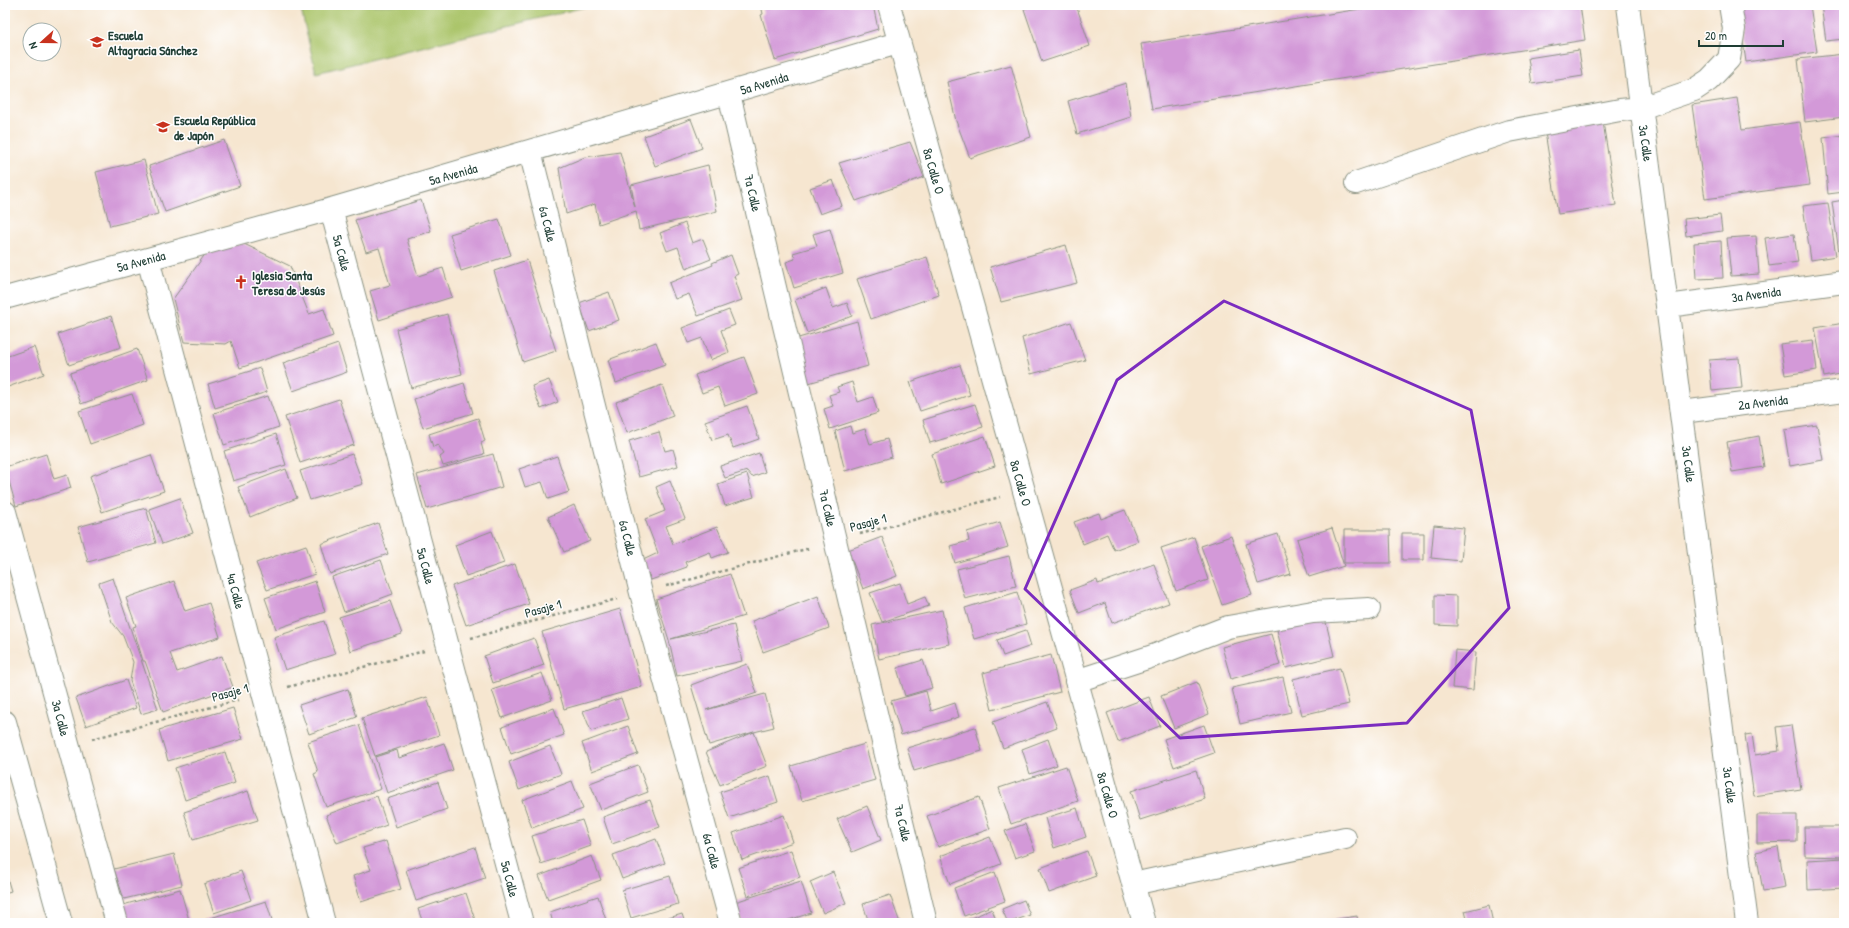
<svg xmlns="http://www.w3.org/2000/svg" width="1849" height="928" viewBox="0 0 1849 928" font-family="'Patrick Hand',sans-serif">
  <rect width="100%" height="100%" fill="#fff"/>
  <filter id="ink" filterUnits="userSpaceOnUse"><feTurbulence type="fractalNoise" baseFrequency=".025" numOctaves="2"/><feDisplacementMap in="SourceGraphic" scale="8" xChannelSelector="R" yChannelSelector="G"/><feConvolveMatrix kernelMatrix="1 2 1 2 8 2 1 2 1" color-interpolation-filters="sRGB"/></filter>
  <filter id="wash" filterUnits="userSpaceOnUse"><feTurbulence type="fractalNoise" baseFrequency=".012" numOctaves="4" result="noise"/><feDisplacementMap in="SourceGraphic" scale="16" xChannelSelector="R" yChannelSelector="G"/><feGaussianBlur stdDeviation="0.9" result="paint"/><feColorMatrix in="noise" values="0 0 0 0 0 0 0 0 0 0 0 0 0 0 0 0 0 1.4 0 .05"/><feComposite in="paint" operator="in"/></filter>
  <g filter="url(#wash)">
    <rect width="100%" height="100%" fill="#f6e6d0"/>
    <path fill="#abc56a" stroke="#65814f" d="M300,5H593L316,73Z"/>
    <g id="blocks">
      <path fill="#d399d8" d="M761,5H873L878,29L775,60L761,15L763,14Z
        M1034,5H1076L1090,46L1042,62L1024,9Z
        M1385,5H1580L1585,40L1152,109L1141,44Z
        M1738,5H1810L1817,52L1746,62Z
        M1821,5H1844V39L1826,41Z
        M1579,50L1583,76L1532,84L1528,58Z
        M1844,54V117L1805,122L1798,59Z
        M1011,65L1031,137L970,158L956,121L947,82Z
        M1126,83L1131,117L1077,134L1068,101Z
        M1737,98L1742,130L1800,122L1810,185L1705,199L1692,105Z
        M691,119L702,148L655,166L644,136Z
        M1603,122L1616,205L1558,214L1545,132Z
        M1844,135V192L1828,194L1823,138Z
        M224,140L240,186L165,212L149,166Z
        M910,142L924,177L856,201L839,163Z
        M620,152L635,207L631,185L708,165L717,211L639,230L636,211L599,224L595,204L566,214L559,168L585,157Z
        M144,160L158,214L110,226L96,172Z
        M833,180L842,206L820,214L810,188Z
        M421,200L431,231L407,239L418,276L443,268L452,297L379,320L370,291L390,285L379,248L366,252L355,220Z
        M1844,200V260H1840L1832,202Z
        M1828,203L1836,256L1811,260L1803,206Z
        M1720,215L1722,231L1686,236L1684,219Z
        M499,219L511,255L461,271L450,234Z
        M685,223L692,243L703,239L711,259L686,269L678,247L667,251L660,233Z
        M830,229L843,273L794,288L786,262L795,259L793,253L817,246L813,234Z
        M1794,234L1798,262L1769,266L1765,238Z
        M1756,236L1759,274L1731,276L1727,238Z
        M1721,241L1723,278L1696,279L1694,243Z
        M242,243L290,266L309,314L324,309L333,336L240,368L231,341L226,344L184,342L173,299L206,253Z
        M1066,245L1077,283L1001,302L990,267Z
        M731,255L738,274L734,276L742,300L698,316L689,294L675,299L669,283L713,265L712,263Z
        M927,257L939,295L871,319L857,279Z
        M527,260L556,351L523,362L494,271Z
        M826,288L833,308L847,303L852,316L807,333L795,300Z
        M609,292L619,320L589,331L579,303Z
        M729,310L735,325L721,330L729,352L710,360L702,338L688,343L682,328Z
        M447,314L462,374L411,388L396,329Z
        M111,316L121,347L69,365L58,334Z
        M857,321L868,366L805,384L795,339Z
        M1071,322L1085,360L1031,374L1022,338Z
        M1844,323V373L1824,377L1815,328Z
        M1813,340L1817,370L1785,375L1780,344Z
        M656,342L665,365L616,383L608,360Z
        M338,344L347,372L293,391L283,363Z
        M34,347L44,374L5,388V357Z
        M137,349L148,380L81,404L70,373Z
        M744,357L758,394L725,406L718,387L702,393L695,375Z
        M1739,358L1742,388L1712,391L1709,360Z
        M960,365L970,395L920,411L910,382Z
        M260,368L267,392L215,408L208,384Z
        M549,380L558,402L541,409L532,386Z
        M852,382L858,402L873,397L878,413L830,429L824,409L833,406L829,395L839,392L837,387Z
        M464,383L473,413L423,428L414,399Z
        M662,385L673,416L627,433L616,402Z
        M132,394L143,425L90,444L79,411Z
        M268,396L279,427L224,445L214,413Z
        M339,399L354,445L300,463L285,417Z
        M975,404L983,427L930,443L923,420Z
        M747,406L759,439L733,448L728,435L712,440L705,421Z
        M478,418L485,441L481,443L484,454L443,466L440,457L444,454L438,445L433,447L429,434Z
        M1817,425L1823,460L1790,466L1784,430Z
        M850,426L852,433L865,429L870,444L887,439L892,457L845,471L835,431Z
        M659,432L665,451L673,449L678,466L639,477L629,441Z
        M276,434L286,465L233,481L224,451Z
        M985,436L995,466L941,484L932,454Z
        M1759,436L1764,467L1732,472L1727,442Z
        M759,453L765,472L752,477L747,471L725,478L720,466Z
        M46,454L54,479L67,475L71,488L16,506L5,467Z
        M352,454L363,484L310,500L300,471Z
        M493,454L502,487L427,509L417,475Z
        M151,455L164,491L102,512L90,476Z
        M557,456L569,492L548,499L542,482L525,487L519,469Z
        M286,469L297,498L250,517L238,487Z
        M747,474L754,497L725,506L718,484Z
        M670,481L685,519L666,526L673,544L717,527L728,552L712,558L710,552L685,562L687,567L651,580L643,560L658,553L645,519L665,511L656,487Z
        M180,498L193,533L162,544L149,509Z
        M574,505L590,541L564,552L548,517Z
        M146,508L156,543L88,562L78,527Z
        M1125,510L1138,541L1114,550L1107,534L1083,544L1074,522L1099,513L1101,519Z
        M1000,522L1008,547L955,563L950,546L969,541L967,532Z
        M378,523L388,554L330,574L321,544Z
        M1434,525L1464,528L1461,561L1431,558Z
        M1332,528L1344,566L1309,577L1297,539Z
        M1344,530H1390L1391,563H1344Z
        M492,531L504,563L466,576L455,545Z
        M1402,533H1424V560H1402Z
        M1278,534L1291,574L1258,584L1246,544Z
        M1231,536L1252,595L1222,605L1201,546Z
        M882,537L897,576L863,589L848,550Z
        M1194,537L1208,580L1176,591L1161,548Z
        M306,545L315,574L267,590L256,563Z
        M1009,556L1016,586L965,599L957,569Z
        M381,560L393,594L344,612L332,577Z
        M515,564L529,604L466,625L452,586Z
        M1154,564L1169,603L1112,623L1105,603L1079,613L1070,590L1097,580L1098,584Z
        M730,574L744,616L671,639L734,625L742,661L677,676L669,640L656,599Z
        M113,578L158,709L141,714L130,681L133,662L123,636L112,622L99,583Z
        M174,581L185,611L209,603L220,637L170,653L177,672L222,656L233,687L163,712L145,661H143L133,627L136,626L126,598Z
        M315,581L325,612L276,629L265,598Z
        M900,583L907,604L925,597L929,606L882,622L870,593Z
        M1017,592L1026,624L974,639L965,608Z
        M1435,595L1457,596V626L1435,625Z
        M818,596L829,628L763,652L752,621Z
        M390,601L402,634L350,651L339,617Z
        M620,609L642,687L564,709L542,632Z
        M942,610L949,644L879,659L872,625Z
        M1325,618L1334,656L1286,668L1277,630Z
        M324,621L335,654L285,670L274,637Z
        M1026,630L1031,646L1003,656L997,640Z
        M1271,634L1280,665L1231,679L1222,647Z
        M534,638L544,665L493,683L484,656Z
        M1455,650L1476,652L1473,690L1452,688Z
        M1051,655L1060,692L992,710L983,673Z
        M923,660L932,688L905,696L897,668Z
        M747,664L757,693L706,710L765,694L774,727L754,732L767,766L720,785L706,752L754,732L709,745L691,685Z
        M1340,668L1349,704L1302,715L1293,679Z
        M542,673L552,700L502,718L492,690Z
        M1283,677L1291,712L1240,724L1232,688Z
        M126,680L136,708L86,726L76,698Z
        M1197,682L1209,714L1174,728L1161,696Z
        M348,689L357,717L309,734L299,705Z
        M926,691L931,711L955,703L959,717L901,735L891,701Z
        M427,697L439,735L375,756L362,718Z
        M1149,697L1160,726L1118,742L1107,713Z
        M621,698L628,719L591,731L583,711Z
        M1047,702L1057,728L1003,748L993,722Z
        M233,708L243,739L168,761L159,730Z
        M554,708L564,735L511,754L502,727Z
        M359,725L381,789L326,807L314,774L318,772L308,742Z
        M1204,725L1214,753L1174,767L1164,739Z
        M1791,725L1801,789L1754,796L1745,735L1752,734L1755,755L1779,751L1776,727Z
        M628,726L638,754L592,771L582,743Z
        M975,727L982,751L914,771L907,748Z
        M1048,739L1057,765L1030,774L1022,749Z
        M444,743L453,770L387,793L375,757L397,750L399,758Z
        M865,744L875,780L802,801L791,766Z
        M550,746L561,774L519,790L509,762Z
        M225,752L235,783L185,800L175,768Z
        M638,765L648,792L601,810L590,783Z
        M1066,766L1078,801L1011,824L999,788Z
        M1196,770L1205,799L1140,820L1131,791Z
        M770,776L778,802L729,818L720,792Z
        M572,781L583,809L532,828L522,800Z
        M438,782L447,809L396,827L387,799Z
        M248,791L258,820L193,840L184,812Z
        M377,796L387,825L337,843L326,815Z
        M979,797L990,829L938,847L927,816Z
        M650,800L660,827L612,844L603,817Z
        M867,806L881,840L852,852L837,819Z
        M1077,808L1086,837L1054,848L1045,818Z
        M784,815L793,842L742,860L733,833Z
        M1757,815H1797V842L1757,843Z
        M582,820L591,846L541,864L532,836Z
        M1025,824L1035,851L1015,858L1005,831Z
        M1804,827H1844V857L1805,856Z
        M990,837L1001,864L950,884L940,856Z
        M656,839L665,863L622,879L613,855Z
        M386,841L401,889L361,902L353,876L371,870L363,848Z
        M475,847L485,878L416,901L406,870Z
        M1778,847L1785,887L1763,891L1756,852Z
        M791,850L800,877L748,896L738,868Z
        M1087,851L1096,876L1049,893L1040,868Z
        M174,854L182,885L124,899L114,869Z
        M592,856L601,880L548,899L539,876Z
        M1844,858V888L1808,890L1807,860Z
        M5,871L11,891L5,893Z
        M241,871L251,900L214,913L204,884Z
        M833,872L846,903L823,913L810,882Z
        M995,872L1005,901L964,916L954,888Z
        M670,876L678,904L631,918L622,890Z
        M801,881L811,913L779,923H742L735,902Z
        M180,889L189,920L178,923H128L123,905Z
        M466,893L475,920L466,923H423L418,909Z
        M890,895L900,923H869L863,904Z
        M598,896L607,923H553L550,912Z
        M1024,900L1030,915L1008,923L1002,909Z
        M266,901L273,923H194Z
        M1489,905L1493,923H1468L1465,911Z
        M992,909L997,923H959Z
        M682,914L685,923H652Z
        M1357,916L1358,923H1318V922Z"/>
    </g>
  </g>
  <g filter="url(#ink)">
    <use href="#blocks" fill-opacity="0" stroke="#8a9282" stroke-width="1"/>
    <g fill="none" stroke-linecap="round" stroke-linejoin="round">
      <g stroke="#8a9282" stroke-width="24">
        <path id="minor" d="M889,5L1144,923
          M1628,5L1747,923
          M729,94L926,923
          M530,151L641,593L731,923
          M1356,183L1509,131L1620,110L1641,108L1694,90L1709,80L1729,59L1734,29L1730,5
          M331,209L522,923
          M148,259L324,923
          M5,298L331,209L898,43
          M1668,306L1844,282
          M1682,412L1844,391
          M5,512L117,923
          M1076,681L1153,656L1228,627L1313,612L1369,609
          M5,722L61,923
          M1133,884L1345,838"/>
      </g>
      <path stroke="#8a9282" stroke-width="2.5" stroke-dasharray="3 3" stroke-linecap="butt" d="M860,534L1000,497
        M666,586L810,548
        M471,638L617,599
        M288,687L424,651
        M92,739L238,700"/>
      <use href="#minor" stroke="#fff" stroke-width="22"/>
    </g>
  </g>
  <path fill="none" stroke="#7b2cbf" stroke-width="3" stroke-linejoin="round" d="M1224,301L1471,410L1509,608L1407,723L1180,738L1025,589L1117,380Z"/>
  <defs>
    <g id="school-bare" transform="scale(1.08)"><path d="M0-5L7-2L0 1L-7-2ZM-4 1L0 2.5L4 1V4Q0 6-4 4Z" fill="#c8321e" stroke="#fff" stroke-width="2.5" paint-order="stroke"/></g>
    <g id="church-bare" transform="scale(1.08)"><path d="M-1.2-6h2.4v3.5h3.3v2.4h-3.3V6h-2.4V-.1h-3.3v-2.4h3.3Z" fill="#c8321e" stroke="#fff" stroke-width="2.5" paint-order="stroke"/></g>
  </defs>
  <g fill-rule="evenodd">
    <use href="#school-bare" x="97" y="42"/>
    <use href="#school-bare" x="163" y="127"/>
    <use href="#church-bare" x="241" y="282"/>
  </g>
  <g text-anchor="middle" stroke-width="3" stroke-linejoin="round" paint-order="stroke">
    <g font-size="13" font-weight="bold" fill="#1f3d34" stroke="#fff" text-anchor="start">
      <text x="108" y="40">Escuela<tspan x="108" dy="15">Altagracia Sánchez</tspan></text>
      <text x="174" y="125">Escuela República<tspan x="174" dy="15">de Japón</tspan></text>
      <text x="252" y="280">Iglesia Santa<tspan x="252" dy="15">Teresa de Jesús</tspan></text>
    </g>
    <g font-size="13" fill="#1f3d34" stroke="#fff">
      <text transform="translate(764 83) rotate(-17)" y="5">5a Avenida</text>
      <text transform="translate(1646 143) rotate(82)" y="5">3a Calle</text>
      <text transform="translate(934 171) rotate(74)" y="5">8a Calle O</text>
      <text transform="translate(453 174) rotate(-16)" y="5">5a Avenida</text>
      <text transform="translate(753 193) rotate(77)" y="5">7a Calle</text>
      <text transform="translate(548 224) rotate(76)" y="5">6a Calle</text>
      <text transform="translate(342 253) rotate(75)" y="5">5a Calle</text>
      <text transform="translate(141 261) rotate(-15)" y="5">5a Avenida</text>
      <text transform="translate(1756 294) rotate(-8)" y="5">3a Avenida</text>
      <text transform="translate(1763 402) rotate(-7)" y="5">2a Avenida</text>
      <text transform="translate(1689 464) rotate(83)" y="5">3a Calle</text>
      <text transform="translate(1021 483) rotate(74)" y="5">8a Calle O</text>
      <text transform="translate(828 508) rotate(77)" y="5">7a Calle</text>
      <text transform="translate(868 522) rotate(-15)" y="5">Pasaje 1</text>
      <text transform="translate(628 538) rotate(76)" y="5">6a Calle</text>
      <text transform="translate(426 566) rotate(75)" y="5">5a Calle</text>
      <text transform="translate(236 591) rotate(75)" y="5">4a Calle</text>
      <text transform="translate(543 608) rotate(-15)" y="5">Pasaje 1</text>
      <text transform="translate(230 692) rotate(-15)" y="5">Pasaje 1</text>
      <text transform="translate(61 718) rotate(75)" y="5">3a Calle</text>
      <text transform="translate(1730 785) rotate(83)" y="5">3a Calle</text>
      <text transform="translate(1108 795) rotate(74)" y="5">8a Calle O</text>
      <text transform="translate(903 823) rotate(77)" y="5">7a Calle</text>
      <text transform="translate(712 851) rotate(75)" y="5">6a Calle</text>
      <text transform="translate(510 879) rotate(75)" y="5">5a Calle</text>
    </g>
  </g>
  <rect width="1849" height="928" fill="none" stroke="#fff" stroke-width="20"/>
  <g transform="translate(42 42) rotate(249)"><circle r="19" fill="#ffffff" stroke="#a5b1ae"/>
  <path d="M0-3L7 15L0 10L-7 15Z" fill="#c8321e"/>
  <text y="-6" font-size="11" font-weight="bold" text-anchor="middle" fill="#1f3d34">N</text>
  </g>
  <path d="M1699 40v6h84v-6" fill="none" stroke="#1f3d34" stroke-width="2"/>
  <text x="1705" y="40" font-size="12" fill="#1f3d34" stroke="#ffffff" stroke-width="3" paint-order="stroke">20 m</text>
</svg>
